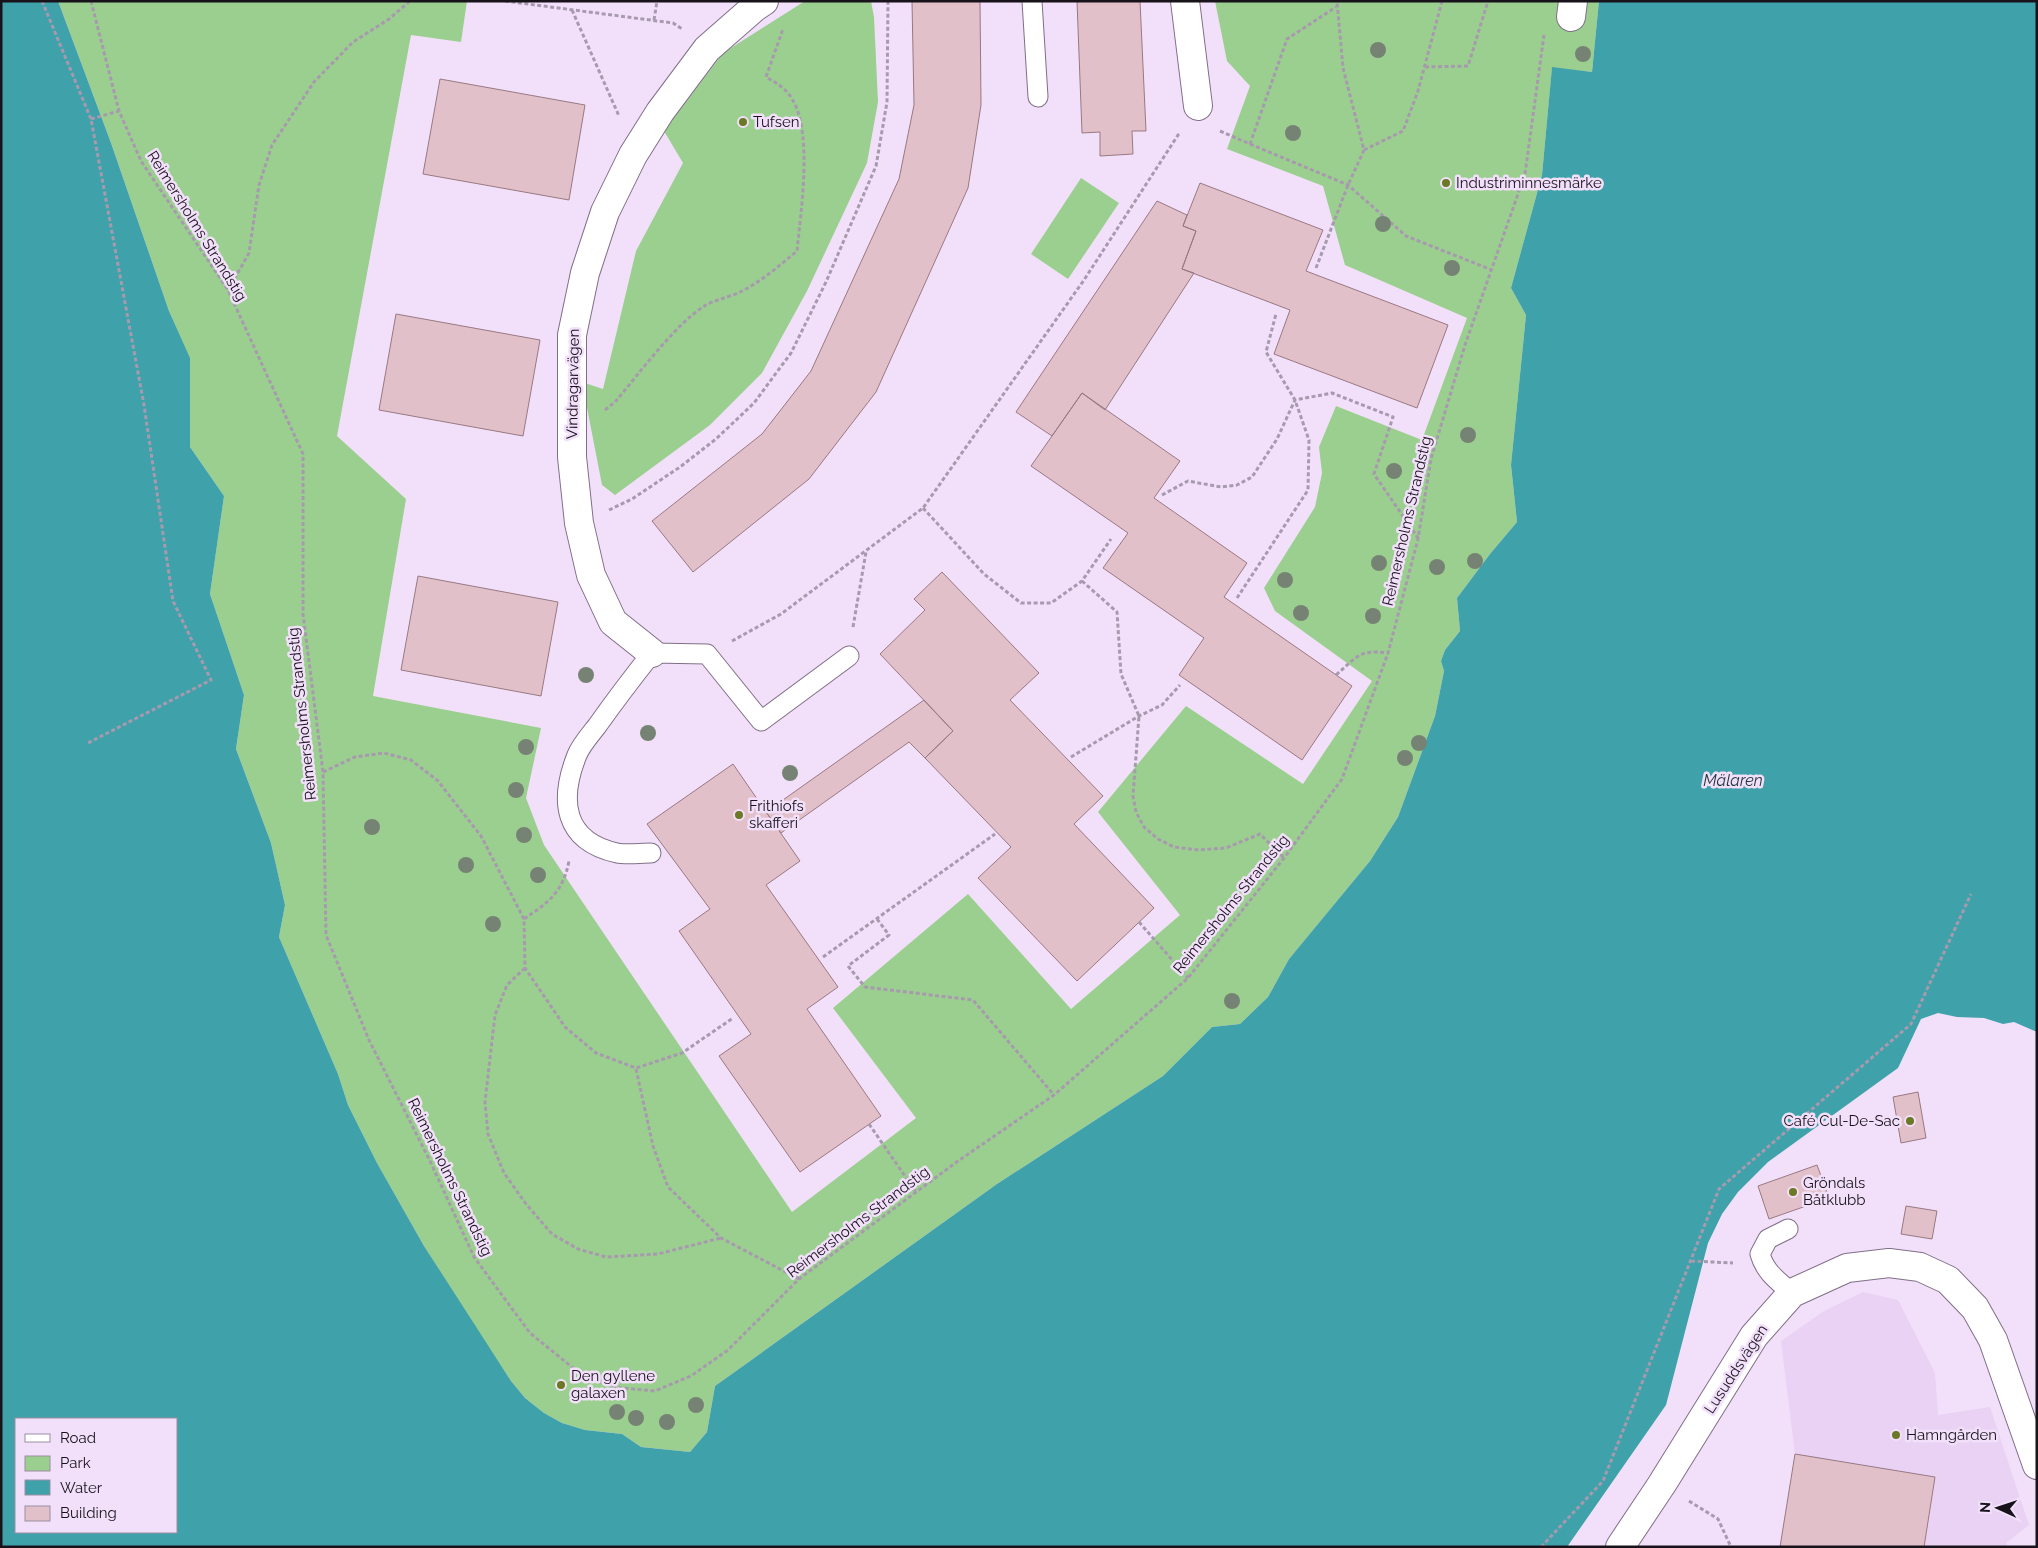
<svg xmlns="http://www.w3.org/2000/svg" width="2038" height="1548" viewBox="0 0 2038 1548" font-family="Raleway,sans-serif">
  <rect width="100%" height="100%" fill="#f2e0fa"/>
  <path fill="#e9d2f3" d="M1863,1292L1898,1300L1935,1373L1938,1415L1990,1407L2029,1525L2006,1543L2008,1547H1780L1795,1454L1781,1341L1824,1311Z"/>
  <path fill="#9bcf8f" d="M58,1H467L461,42L411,35L337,436L406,499L373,696L541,728L526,798L544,845L792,1212L916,1118L833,1008L968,894L1071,1009L1180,915L1098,812L1186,706L1303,784L1372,681L1275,611L1264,588L1315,507L1322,473L1319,447L1336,406L1422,440L1467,318L1345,265L1323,186L1227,149L1250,86L1227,61L1215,1H1599L1592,72L1552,68L1542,175L1511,288L1526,315L1511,465L1517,522L1490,554L1457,598L1460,631L1445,650L1441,661L1444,671L1435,716L1398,817L1370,861L1289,959L1268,997L1240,1024L1212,1027L1163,1076L997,1184L715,1386L707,1432L690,1452L641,1447L622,1434L585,1430L562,1423L544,1413L525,1398L511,1381L466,1313L424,1246L377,1163L348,1105L338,1074L279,937L285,905L271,843L236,749L244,695L210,594L224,496L190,447V359L169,311L111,143Z
    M805,1H871L874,17L878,102L867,163L807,291L762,373L710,425L615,495L602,485L582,382L603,389L636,251L683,163L664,131L723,53Z
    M1081,178L1119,203L1068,279L1031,254Z"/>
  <path fill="#3fa1aa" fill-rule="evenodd" d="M1,1H58L111,143L169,311L190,358V447L224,496L210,594L244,695L236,749L271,843L285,905L279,937L338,1074L348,1105L377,1163L424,1246L511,1381L525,1398L544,1413L562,1423L585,1430L622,1434L641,1447L690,1452L707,1432L715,1386L997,1184L1163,1076L1212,1027L1240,1024L1268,997L1289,959L1370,861L1398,817L1435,716L1444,671L1441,661L1445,650L1460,631L1457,598L1490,554L1517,522L1511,465L1526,315L1511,288L1542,175L1552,67L1592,72L1599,1H2037V1032L2014,1022L2003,1024L1984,1018L1957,1017L1938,1013L1921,1019L1898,1068L1768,1162L1738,1192L1722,1214L1708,1243L1666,1405L1567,1547H1ZM16,1419H176V1532H16Z"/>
  <path fill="#e2c0c9" stroke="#987982" d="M912,1H980L981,105L968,188L876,392L809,479L693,572L652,521L762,434L811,371L899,179L914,105Z
    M1077,1H1140L1146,131H1132L1133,154L1100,156V132L1082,133Z
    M440,79L585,105L569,200L423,174Z
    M1200,183L1323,230L1306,271L1448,325L1417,408L1274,354L1290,310L1182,269L1196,231L1183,226Z
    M1157,201L1187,215L1183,226L1196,231L1182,269L1194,273L1105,410L1082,393L1052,436L1016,412Z
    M396,314L540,340L523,436L379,410Z
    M1082,393L1180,461L1154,498L1247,563L1224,597L1352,686L1302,760L1179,675L1204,638L1103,568L1128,533L1031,466Z
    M942,572L1039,673L1010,700L1103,796L1074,824L1154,908L1077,981L978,878L1011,847L925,758L953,731L880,654L925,610L914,599Z
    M418,576L558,602L541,696L401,670Z
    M924,700L953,731L925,758L909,742L781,833L766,812Z
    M733,764L800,861L766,885L838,987L807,1009L881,1116L800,1172L719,1056L751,1034L679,931L710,909L647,824Z
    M1918,1092L1926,1138L1901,1143L1893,1097Z
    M1817,1165L1829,1198L1769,1219L1758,1186Z
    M1906,1206L1937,1211L1932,1239L1901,1234Z
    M1795,1454L1935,1477L1924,1547H1780Z"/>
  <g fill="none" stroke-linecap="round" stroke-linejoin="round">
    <g stroke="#806f87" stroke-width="21">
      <path id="lane" d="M1032,1L1038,97
        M651,853C640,853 627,855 617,853C563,841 559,800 577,755C581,745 590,735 597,726C614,702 633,677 652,653L707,654L761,721L849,656
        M1788,1229L1768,1239L1760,1254C1765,1272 1778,1281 1792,1293"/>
    </g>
    <g stroke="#806f87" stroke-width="30">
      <path id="street" d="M1185,1L1198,106
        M1571,17L1573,1
        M652,653L613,622L591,575L579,523L572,457V335L585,273L605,212L633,155L660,112L707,49L755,7L764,1
        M1620,1547L1662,1484L1754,1336L1792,1293L1847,1268L1889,1263L1920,1267L1948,1280L1975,1308L1993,1340L2037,1465"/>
    </g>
    <path stroke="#a89aae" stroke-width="3" stroke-dasharray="4 2.5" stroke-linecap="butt" d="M42,1L91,119L144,405L173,601L211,680L86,744
      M91,1L119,111L141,161L228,290L303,454V614L323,772L326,935L369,1040L430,1161L474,1257L530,1333L578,1372L612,1387L655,1391L691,1376L728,1350L799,1279L958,1161L1054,1095L1188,978L1284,858L1342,779L1388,653L1418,539L1431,459L1465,345L1525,174L1544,35
      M505,1L673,23L682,29
      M572,10L619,116
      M654,20L657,1
      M1425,67L1468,66L1488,1
      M91,119L119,111
      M1220,131L1250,144L1287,39L1336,7
      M1250,144L1348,185L1406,236L1492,270
      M1364,150L1403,131L1418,91L1442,1
      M1316,268L1348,185L1364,150L1343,68L1337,1
      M228,290L249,253L259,185L272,145L314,82L353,42L389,19L410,1
      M605,410L615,402C639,374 676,323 706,305C717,299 731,297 742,291C762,281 780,265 797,251C801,211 813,132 792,99C786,88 776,83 766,77L783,29
      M1162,495L1188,481L1221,487L1237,485L1252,477L1277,439L1295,400L1332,393L1393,417L1374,474L1418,538
      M923,508L984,574L1021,603H1051L1082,581L1111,539
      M609,510L632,499L680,467L716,439L754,403L791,353L826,282L876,166L887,102L888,1
      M1082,581L1117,612L1121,674L1139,716L1133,796L1136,812L1144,827L1158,839L1174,847L1199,850L1226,848L1260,834L1284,858
      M1237,598L1308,490L1309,440L1295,400L1266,352L1276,314
      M853,627L866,552
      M732,641L781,614L923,508L1084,280L1180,132
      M1336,675C1357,657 1359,649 1388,653
      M1071,757L1139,716L1162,705L1180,685
      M323,772L355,757L384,753L411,760L438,781L481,836L524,919L525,968L565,1027L596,1053L636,1068L682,1053L733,1018
      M524,919C549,902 563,892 569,861
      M877,919L889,935L848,966L865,987L973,1000L1054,1095
      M1139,922L1188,978
      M823,957L995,834
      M525,968L507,985L495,1015L485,1102L488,1134L504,1173L526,1204L552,1234L578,1249L606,1257L658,1254L721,1238
      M636,1069L653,1146L668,1187L721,1238L799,1279
      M869,1124L916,1192
      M1691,1261L1733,1263
      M1689,1501L1718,1519L1731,1547
      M1541,1547L1603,1481L1719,1189L1911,1024L1971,894"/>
    <use href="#lane" stroke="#fff" stroke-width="19"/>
    <use href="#street" stroke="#fff" stroke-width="28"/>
  </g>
  <g fill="#768374">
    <circle cx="1378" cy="50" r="8"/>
    <circle cx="1583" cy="54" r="8"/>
    <circle cx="1293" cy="133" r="8"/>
    <circle cx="1383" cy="224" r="8"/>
    <circle cx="1452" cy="268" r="8"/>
    <circle cx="1468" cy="435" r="8"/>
    <circle cx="1394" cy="471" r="8"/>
    <circle cx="1475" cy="561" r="8"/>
    <circle cx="1379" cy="563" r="8"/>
    <circle cx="1437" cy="567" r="8"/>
    <circle cx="1285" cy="580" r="8"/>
    <circle cx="1301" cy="613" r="8"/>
    <circle cx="1373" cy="616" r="8"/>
    <circle cx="586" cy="675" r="8"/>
    <circle cx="648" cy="733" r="8"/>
    <circle cx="1419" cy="743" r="8"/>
    <circle cx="526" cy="747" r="8"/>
    <circle cx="1405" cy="758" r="8"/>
    <circle cx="790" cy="773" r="8"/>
    <circle cx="516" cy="790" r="8"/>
    <circle cx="372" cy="827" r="8"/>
    <circle cx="524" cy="835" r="8"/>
    <circle cx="466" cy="865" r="8"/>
    <circle cx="538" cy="875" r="8"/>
    <circle cx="493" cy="924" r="8"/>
    <circle cx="1232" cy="1001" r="8"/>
    <circle cx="696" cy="1405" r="8"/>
    <circle cx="617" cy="1412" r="8"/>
    <circle cx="636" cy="1418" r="8"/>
    <circle cx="667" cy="1422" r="8"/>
  </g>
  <g fill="#6b7824" stroke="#f2e0fa" stroke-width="2">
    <circle cx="743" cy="122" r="5"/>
    <circle cx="1446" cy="183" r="5"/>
    <circle cx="739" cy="815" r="5"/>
    <circle cx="1910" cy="1121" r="5"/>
    <circle cx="1793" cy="1192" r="5"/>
    <circle cx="561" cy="1385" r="5"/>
    <circle cx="1896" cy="1435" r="5"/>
  </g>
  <g text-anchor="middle" stroke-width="5" stroke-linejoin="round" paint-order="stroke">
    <g font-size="15" fill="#18121b" stroke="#f2e0fa" text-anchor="start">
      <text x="753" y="127">Tufsen</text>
      <text x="1456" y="188">Industriminnesmärke</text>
      <text x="749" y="811">Frithiofs<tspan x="749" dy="17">skafferi</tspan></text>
      <text x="1900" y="1126" text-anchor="end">Café Cul-De-Sac</text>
      <text x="1803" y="1188">Gröndals<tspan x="1803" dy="17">Båtklubb</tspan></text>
      <text x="571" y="1381">Den gyllene<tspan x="571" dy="17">galaxen</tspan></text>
      <text x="1906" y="1440">Hamngården</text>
    </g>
    <g font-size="15" fill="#18121b" stroke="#f2e0fa">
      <text transform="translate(197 226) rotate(58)" y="5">Reimersholms Strandstig</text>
      <text transform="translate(573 384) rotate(-89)" y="5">Vindragarvägen</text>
      <text transform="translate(1407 521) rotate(-77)" y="5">Reimersholms Strandstig</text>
      <text transform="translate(302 714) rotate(-96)" y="5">Reimersholms Strandstig</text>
      <text transform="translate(1231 904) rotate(-51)" y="5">Reimersholms Strandstig</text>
      <text transform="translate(450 1177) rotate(64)" y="5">Reimersholms Strandstig</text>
      <text transform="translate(858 1222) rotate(-37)" y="5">Reimersholms Strandstig</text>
      <text transform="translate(1736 1369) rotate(-57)" y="5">Lusuddsvägen</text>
    </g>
    <g font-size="16" font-style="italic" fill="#1f3538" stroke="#f2e0fa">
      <text x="1733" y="786">Mälaren</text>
    </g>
  </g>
  <rect width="2038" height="1548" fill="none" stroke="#18121b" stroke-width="5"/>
  <rect x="15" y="1418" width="162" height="115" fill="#f2e0fa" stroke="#9b8ea1"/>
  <rect x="25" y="1434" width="25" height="8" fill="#ffffff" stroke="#9b8ea1"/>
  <text x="60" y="1443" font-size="15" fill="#18121b">Road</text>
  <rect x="25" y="1456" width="25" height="15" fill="#9bcf8f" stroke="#9b8ea1"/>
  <text x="60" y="1468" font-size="15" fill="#18121b">Park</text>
  <rect x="25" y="1480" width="25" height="15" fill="#3fa1aa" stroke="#9b8ea1"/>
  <text x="60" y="1493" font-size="15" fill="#18121b">Water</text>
  <rect x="25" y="1506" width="25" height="15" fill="#e2c0c9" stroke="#9b8ea1"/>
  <text x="60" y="1518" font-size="15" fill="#18121b">Building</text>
  <g transform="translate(1998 1508) rotate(273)" stroke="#f2e0fa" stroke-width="4" paint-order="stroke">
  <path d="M0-4L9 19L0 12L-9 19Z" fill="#18121b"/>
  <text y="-8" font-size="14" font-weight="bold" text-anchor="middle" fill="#18121b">N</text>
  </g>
</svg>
